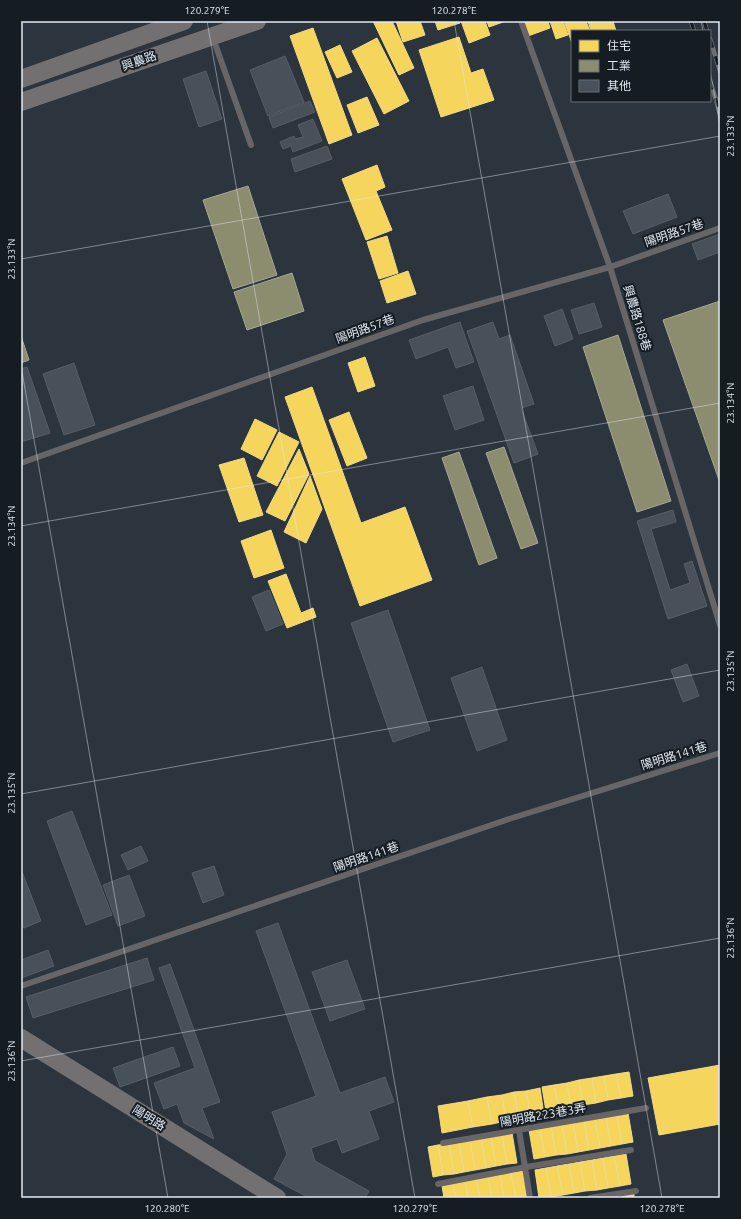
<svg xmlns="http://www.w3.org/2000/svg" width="741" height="1219" viewBox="0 0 741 1219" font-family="Ubuntu,'Noto Sans TC',sans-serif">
  <rect width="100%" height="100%" fill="#2c353d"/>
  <path fill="#f6d55c" stroke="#f0db89" d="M373,21H392L414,68L399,75Z
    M396,21H420L425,35L403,42Z
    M435,21H459L460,23L438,30Z
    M461,21H485L490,35L469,43Z
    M487,21H506L489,27Z
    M523,21H548L550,28L528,36Z
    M550,21H563L568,35L556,39Z
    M564,21H586L590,31H572V43Z
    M588,21H613L616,31H591Z
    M313,28L352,135L329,144L290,36Z
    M459,37L471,73L483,69L494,100L441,117L419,50Z
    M377,38L409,101L384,114L352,51Z
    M340,45L352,72L337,78L325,52Z
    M367,97L379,125L358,133L347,105Z
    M377,165L385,187L376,191L392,230L366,240L342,179Z
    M387,236L398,273L379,279L367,242Z
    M408,271L416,294L387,303L380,281Z
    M365,357L375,386L358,392L348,363Z
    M312,387L361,523L405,507L432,580L360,606L285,397Z
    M349,412L367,458L347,466L329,420Z
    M255,419L277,430L262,460L241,449Z
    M279,432L299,442L277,486L257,476Z
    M299,449L309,474L285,521L266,512Z
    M244,458L263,515L239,522L219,465Z
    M310,476L322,509L306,543L284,532Z
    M271,530L284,568L254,578L241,541Z
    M286,574L301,613L313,608L316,617L287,628L268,581Z
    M720,1065V1124L659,1135L648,1078Z
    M629,1072L633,1096L621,1098L616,1074Z
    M616,1074L621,1098L608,1100L604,1076Z
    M604,1076L608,1100L596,1103L592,1078Z
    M592,1078L596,1103L583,1105L579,1080Z
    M579,1080L583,1105L571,1107L567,1083Z
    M567,1083L571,1107L559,1109L554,1085Z
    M554,1085L559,1109L546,1111L542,1087Z
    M540,1088L544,1115L531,1117L526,1091Z
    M526,1091L531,1117L519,1119L514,1092Z
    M514,1092L519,1119L506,1121L502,1095Z
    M502,1095L506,1121L492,1124L487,1097Z
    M487,1097L492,1124L473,1127L468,1101Z
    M468,1101L473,1127L442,1133L438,1106Z
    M628,1113L633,1142L622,1144L617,1115Z
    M617,1115L622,1144L611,1146L606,1117Z
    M606,1117L611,1146L600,1148L595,1118Z
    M595,1118L600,1148L589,1150L584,1120Z
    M584,1120L589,1150L578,1152L573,1122Z
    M573,1122L578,1152L567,1154L562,1124Z
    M562,1124L567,1154L556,1155L551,1126Z
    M551,1126L556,1155L545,1157L540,1128Z
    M540,1128L545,1157L534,1159L529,1130Z
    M512,1133L517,1163L507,1164L502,1134Z
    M502,1134L507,1164L496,1166L491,1136Z
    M491,1136L496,1166L486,1168L481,1138Z
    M481,1138L486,1168L475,1170L470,1140Z
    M470,1140L475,1170L464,1172L459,1142Z
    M459,1142L464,1172L454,1174L449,1144Z
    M449,1144L454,1174L443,1175L438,1145Z
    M438,1145L443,1175L433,1177L428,1147Z
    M626,1154L631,1184L620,1186L614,1156Z
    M614,1156L620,1186L608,1188L603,1158Z
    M603,1158L608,1188L597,1190L592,1160Z
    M592,1160L597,1190L585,1191L580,1162Z
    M580,1162L585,1191L574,1193L569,1164Z
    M569,1164L574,1193L563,1195L557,1166Z
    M557,1166L563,1195L551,1197L546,1168Z
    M546,1168L551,1197L539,1198L535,1170Z
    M523,1171L528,1198H516L511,1173Z
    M511,1173L516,1198H504L500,1175Z
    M500,1175L504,1198H492L488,1177Z
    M488,1177L492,1198H480L476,1179Z
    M476,1179L480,1198H468L465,1181Z
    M465,1181L468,1198H456L453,1184Z
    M453,1184L456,1198H444L442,1186Z
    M634,1194V1198H622V1196Z"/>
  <path fill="#8c8c6e" stroke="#a6a896" d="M248,186L277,275L233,289L203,200Z
    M292,273L304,311L247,330L234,292Z
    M720,301V479L719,480L663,320Z
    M618,335L671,501L637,512L583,347Z
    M21,336L29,360L21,363Z
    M504,447L538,543L521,549L486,453Z
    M459,452L497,558L479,565L442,458Z"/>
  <path fill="#485159" stroke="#565e64" d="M285,56L304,102L268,116L250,70Z
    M206,71L222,119L199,127L183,79Z
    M310,101L315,112L273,128L269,117Z
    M313,119L322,141L293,152L291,146L283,149L280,142L294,136L295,139L303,137L298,125Z
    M327,146L332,159L295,172L291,159Z
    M668,194L677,217L633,234L623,211Z
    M720,234V252L698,260L692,244Z
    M594,303L602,327L579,334L571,310Z
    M562,309L573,339L555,346L544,316Z
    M460,322L474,362L456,368L448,347L416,359L409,340Z
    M493,322L499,339L510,335L534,404L521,408L538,454L514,463L467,331Z
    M74,363L95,425L64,435L43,374Z
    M27,367L50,433L21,442V369Z
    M473,386L484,420L455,430L443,396Z
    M673,510L676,522L651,529L670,590L690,583L684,564L692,561L707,606L668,619L637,521Z
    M269,590L283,624L266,631L252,597Z
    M388,610L430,730L393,742L351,623Z
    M687,664L699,696L683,702L671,670Z
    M482,667L507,740L477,751L451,678Z
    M72,811L112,915L86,925L47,821Z
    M141,846L148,861L128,870L121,855Z
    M214,866L224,895L203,903L192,873Z
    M21,869L41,921L24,928L21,921Z
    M129,875L145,916L118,926L103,885Z
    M278,923L340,1093L385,1077L394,1102L369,1111L379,1139L342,1153L337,1139L311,1148L315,1161L369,1191L365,1198H309L274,1179L287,1154L272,1112L316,1096L256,931Z
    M48,950L54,966L21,978V960Z
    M147,958L154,980L33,1018L26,997Z
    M347,960L365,1009L330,1021L312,972Z
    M170,964L220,1102L202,1108L214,1139L184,1123L177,1104L164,1109L154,1083L195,1068L159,968Z
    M173,1047L180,1066L120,1087L113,1068Z"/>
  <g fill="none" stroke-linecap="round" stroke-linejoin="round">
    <path stroke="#676567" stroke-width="6" d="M521,21L610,267L720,625
      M213,38L251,145
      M21,463L423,320L610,267L720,228
      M21,986L509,819L720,753
      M519,1130L530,1198
      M443,1143L646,1108
      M438,1184L526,1167L631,1150
      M590,1198L636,1191"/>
    <path stroke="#737072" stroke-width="18" d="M21,79L184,21
      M21,102L257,21
      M21,1038L277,1198"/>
    <g stroke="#6d7073" stroke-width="4.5">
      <path id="rail" d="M691,21L694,31
        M704,21L707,31
        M710,39L720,71
        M710,81L720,113"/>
    </g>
    <use href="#rail" stroke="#151c22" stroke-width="3" stroke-dasharray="9" stroke-linecap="butt"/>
  </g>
  <path fill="none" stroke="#e1eaf3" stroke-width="1" stroke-opacity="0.45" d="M207,21L415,1198M454,21L662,1198M701,21L703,31M710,70L720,126M21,259L720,136M21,366L168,1198M21,526L720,403M21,794L720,670M21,1061L720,938"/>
  <g text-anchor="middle" stroke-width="4" stroke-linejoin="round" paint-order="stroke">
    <g font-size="12" fill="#e1eaf3" stroke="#151c22">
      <text transform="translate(139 61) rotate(-19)" y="4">興農路</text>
      <text transform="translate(674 233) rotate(-19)" y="4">陽明路57巷</text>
      <text transform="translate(637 318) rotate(73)" y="4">興農路188巷</text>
      <text transform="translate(365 329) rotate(-20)" y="4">陽明路57巷</text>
      <text transform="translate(674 756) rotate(-17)" y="4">陽明路141巷</text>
      <text transform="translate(366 857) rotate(-19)" y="4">陽明路141巷</text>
      <text transform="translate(543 1115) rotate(-10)" y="4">陽明路223巷3弄</text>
      <text transform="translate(149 1118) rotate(32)" y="4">陽明路</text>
    </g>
  </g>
  <rect width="741" height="1219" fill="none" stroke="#151c22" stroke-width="44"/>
  <rect x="571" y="30" width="140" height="72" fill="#151c22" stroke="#676e76"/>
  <rect x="579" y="40" width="20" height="12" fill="#f6d55c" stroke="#676e76"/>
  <text x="607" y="50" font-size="12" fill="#e1eaf3">住宅</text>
  <rect x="579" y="60" width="20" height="12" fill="#8c8c6e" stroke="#676e76"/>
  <text x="607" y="70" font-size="12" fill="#e1eaf3">工業</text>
  <rect x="579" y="80" width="20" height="12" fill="#485159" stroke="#676e76"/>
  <text x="607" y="90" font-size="12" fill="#e1eaf3">其他</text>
  <rect x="22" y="22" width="697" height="1175" fill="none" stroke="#e1eaf3" stroke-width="1.5"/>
  <g font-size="10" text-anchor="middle" fill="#e1eaf3">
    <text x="207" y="14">120.279°E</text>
    <text x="454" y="14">120.278°E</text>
    <text transform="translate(730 136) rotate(-90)" y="4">23.133°N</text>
    <text transform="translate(11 259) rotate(-90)" y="4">23.133°N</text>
    <text transform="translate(730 403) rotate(-90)" y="4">23.134°N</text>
    <text transform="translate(11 526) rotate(-90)" y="4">23.134°N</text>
    <text transform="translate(730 671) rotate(-90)" y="4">23.135°N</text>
    <text transform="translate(11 793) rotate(-90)" y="4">23.135°N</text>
    <text transform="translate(730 938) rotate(-90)" y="4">23.136°N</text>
    <text transform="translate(11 1061) rotate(-90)" y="4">23.136°N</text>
    <text x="167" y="1212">120.280°E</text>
    <text x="415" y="1212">120.279°E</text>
    <text x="662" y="1212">120.278°E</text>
  </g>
</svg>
